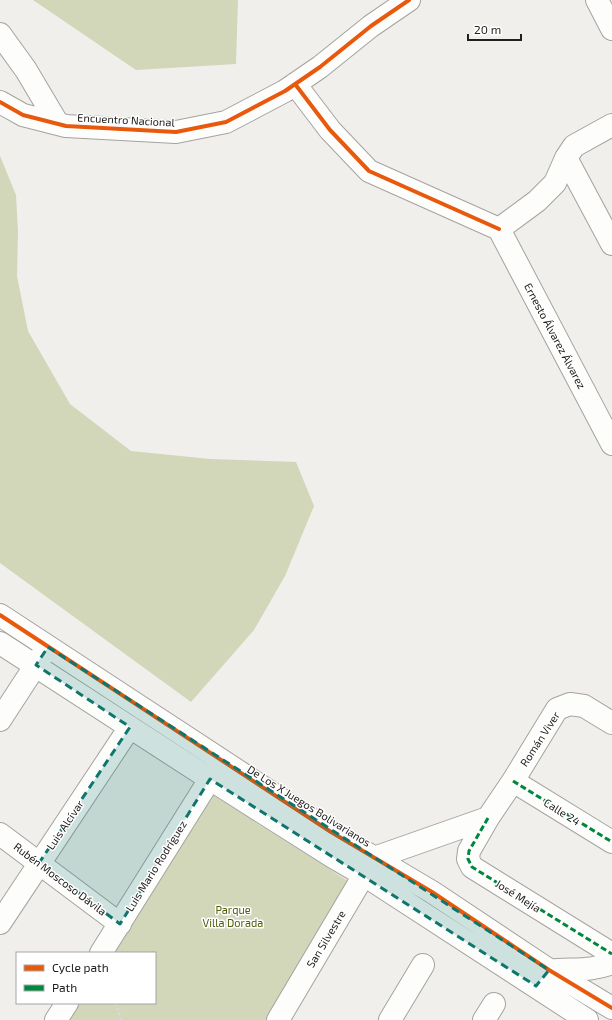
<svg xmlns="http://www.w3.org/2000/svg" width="612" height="1020" viewBox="0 0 612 1020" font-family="'Exo 2',sans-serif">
  <rect width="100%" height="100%" fill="#f1efec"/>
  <path fill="#d1d7b8" d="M33,0H238L236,64L136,70Z
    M0,156L16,195L18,232L17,276L28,331L70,404L131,451L210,459L296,462L314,506L285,576L254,630L191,702L0,563Z
    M210,793L354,885L270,1020H65L76,1003H155V953H108Z"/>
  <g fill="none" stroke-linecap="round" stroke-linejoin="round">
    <g stroke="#a4a3a0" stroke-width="24">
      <path id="minor" d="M597,0L612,29
        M0,34L26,70L58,124
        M295,84L330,130L369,171L499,229
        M0,102L23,115L66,126L176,132L226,122L285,91L320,67L371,26L409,0
        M566,158L612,244
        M499,229L612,444
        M499,229L537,201L555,183L566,158L574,146L612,125
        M0,615L331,832L432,892L549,970L612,1008
        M0,643L210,779L333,857L364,875L587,1020
        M0,720L43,654
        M612,723L584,706L570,704L557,709L513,781L488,818L469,851L468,859L472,867L612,954
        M513,781L612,842
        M0,834L120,924
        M374,858L488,818
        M0,923L130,727
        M101,953L210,779
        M548,971C571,968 590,972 612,963
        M56,1020L67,1003
        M278,1020L371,863
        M390,1020L423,965
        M484,1020L494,1004"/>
    </g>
    <path stroke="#d9d9d8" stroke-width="2.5" stroke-dasharray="3 2" stroke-linecap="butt" d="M116,1003L121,1020"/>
    <use href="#minor" stroke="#fdfdfc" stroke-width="22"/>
    <path stroke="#00873e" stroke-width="3" stroke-dasharray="6 3" stroke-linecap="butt" d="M513,781L612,842
      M488,818L469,851L468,859L472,867L612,954"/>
    <g stroke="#fff" stroke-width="6">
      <path id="cycleway" d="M295,84L330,130L369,171L499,229
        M0,102L23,115L66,126L176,132L226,122L285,91L320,67L371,26L409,0
        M0,615L331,832L432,892L549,970L612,1008"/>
    </g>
    <use href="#cycleway" stroke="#e8590c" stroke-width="4"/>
  </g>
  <path fill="#0f766e" fill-opacity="0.2" stroke="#0f766e" stroke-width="3" stroke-dasharray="8 5" stroke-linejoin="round" d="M48,647L549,970L536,986L210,779L120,924L39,863L130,727L36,665Z"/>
  <g text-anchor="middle" stroke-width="3" stroke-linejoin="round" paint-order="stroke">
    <g font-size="11" fill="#21201e" stroke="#fff">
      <text transform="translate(126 120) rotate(3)" y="4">Encuentro Nacional</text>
      <text transform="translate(555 336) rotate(62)" y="4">Ernesto Álvarez Álvarez</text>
      <text transform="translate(540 739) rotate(-57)" y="4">Román Viver</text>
      <text transform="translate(309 806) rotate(32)" y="4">De Los X Juegos Bolivarianos</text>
      <text transform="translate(562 812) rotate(32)" y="4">Calle 24</text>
      <text transform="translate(65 825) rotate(-56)" y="4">Luis Alcívar</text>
      <text transform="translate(156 866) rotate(-58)" y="4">Luis Mario Rodríguez</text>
      <text transform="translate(60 879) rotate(37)" y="4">Rubén Moscoso Dávila</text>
      <text transform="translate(518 896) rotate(32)" y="4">José Mejía</text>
      <text transform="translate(326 939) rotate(-59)" y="4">San Silvestre</text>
    </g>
    <g font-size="11" fill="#4f5d0c" stroke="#fff">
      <text x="233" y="914">Parque<tspan x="233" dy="13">Villa Dorada</tspan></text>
    </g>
  </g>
  <rect x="16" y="952" width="140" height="52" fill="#ffffff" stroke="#a6a6a5"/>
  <rect x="24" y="965" width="20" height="6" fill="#e8590c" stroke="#a6a6a5"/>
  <text x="52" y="972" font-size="12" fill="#21201e">Cycle path</text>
  <rect x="24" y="985" width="20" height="6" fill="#00873e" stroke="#a6a6a5"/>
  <text x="52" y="992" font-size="12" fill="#21201e">Path</text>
  <path d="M468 34v6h53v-6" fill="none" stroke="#21201e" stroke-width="2"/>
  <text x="474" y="34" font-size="12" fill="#21201e" stroke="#ffffff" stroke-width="3" paint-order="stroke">20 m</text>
</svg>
